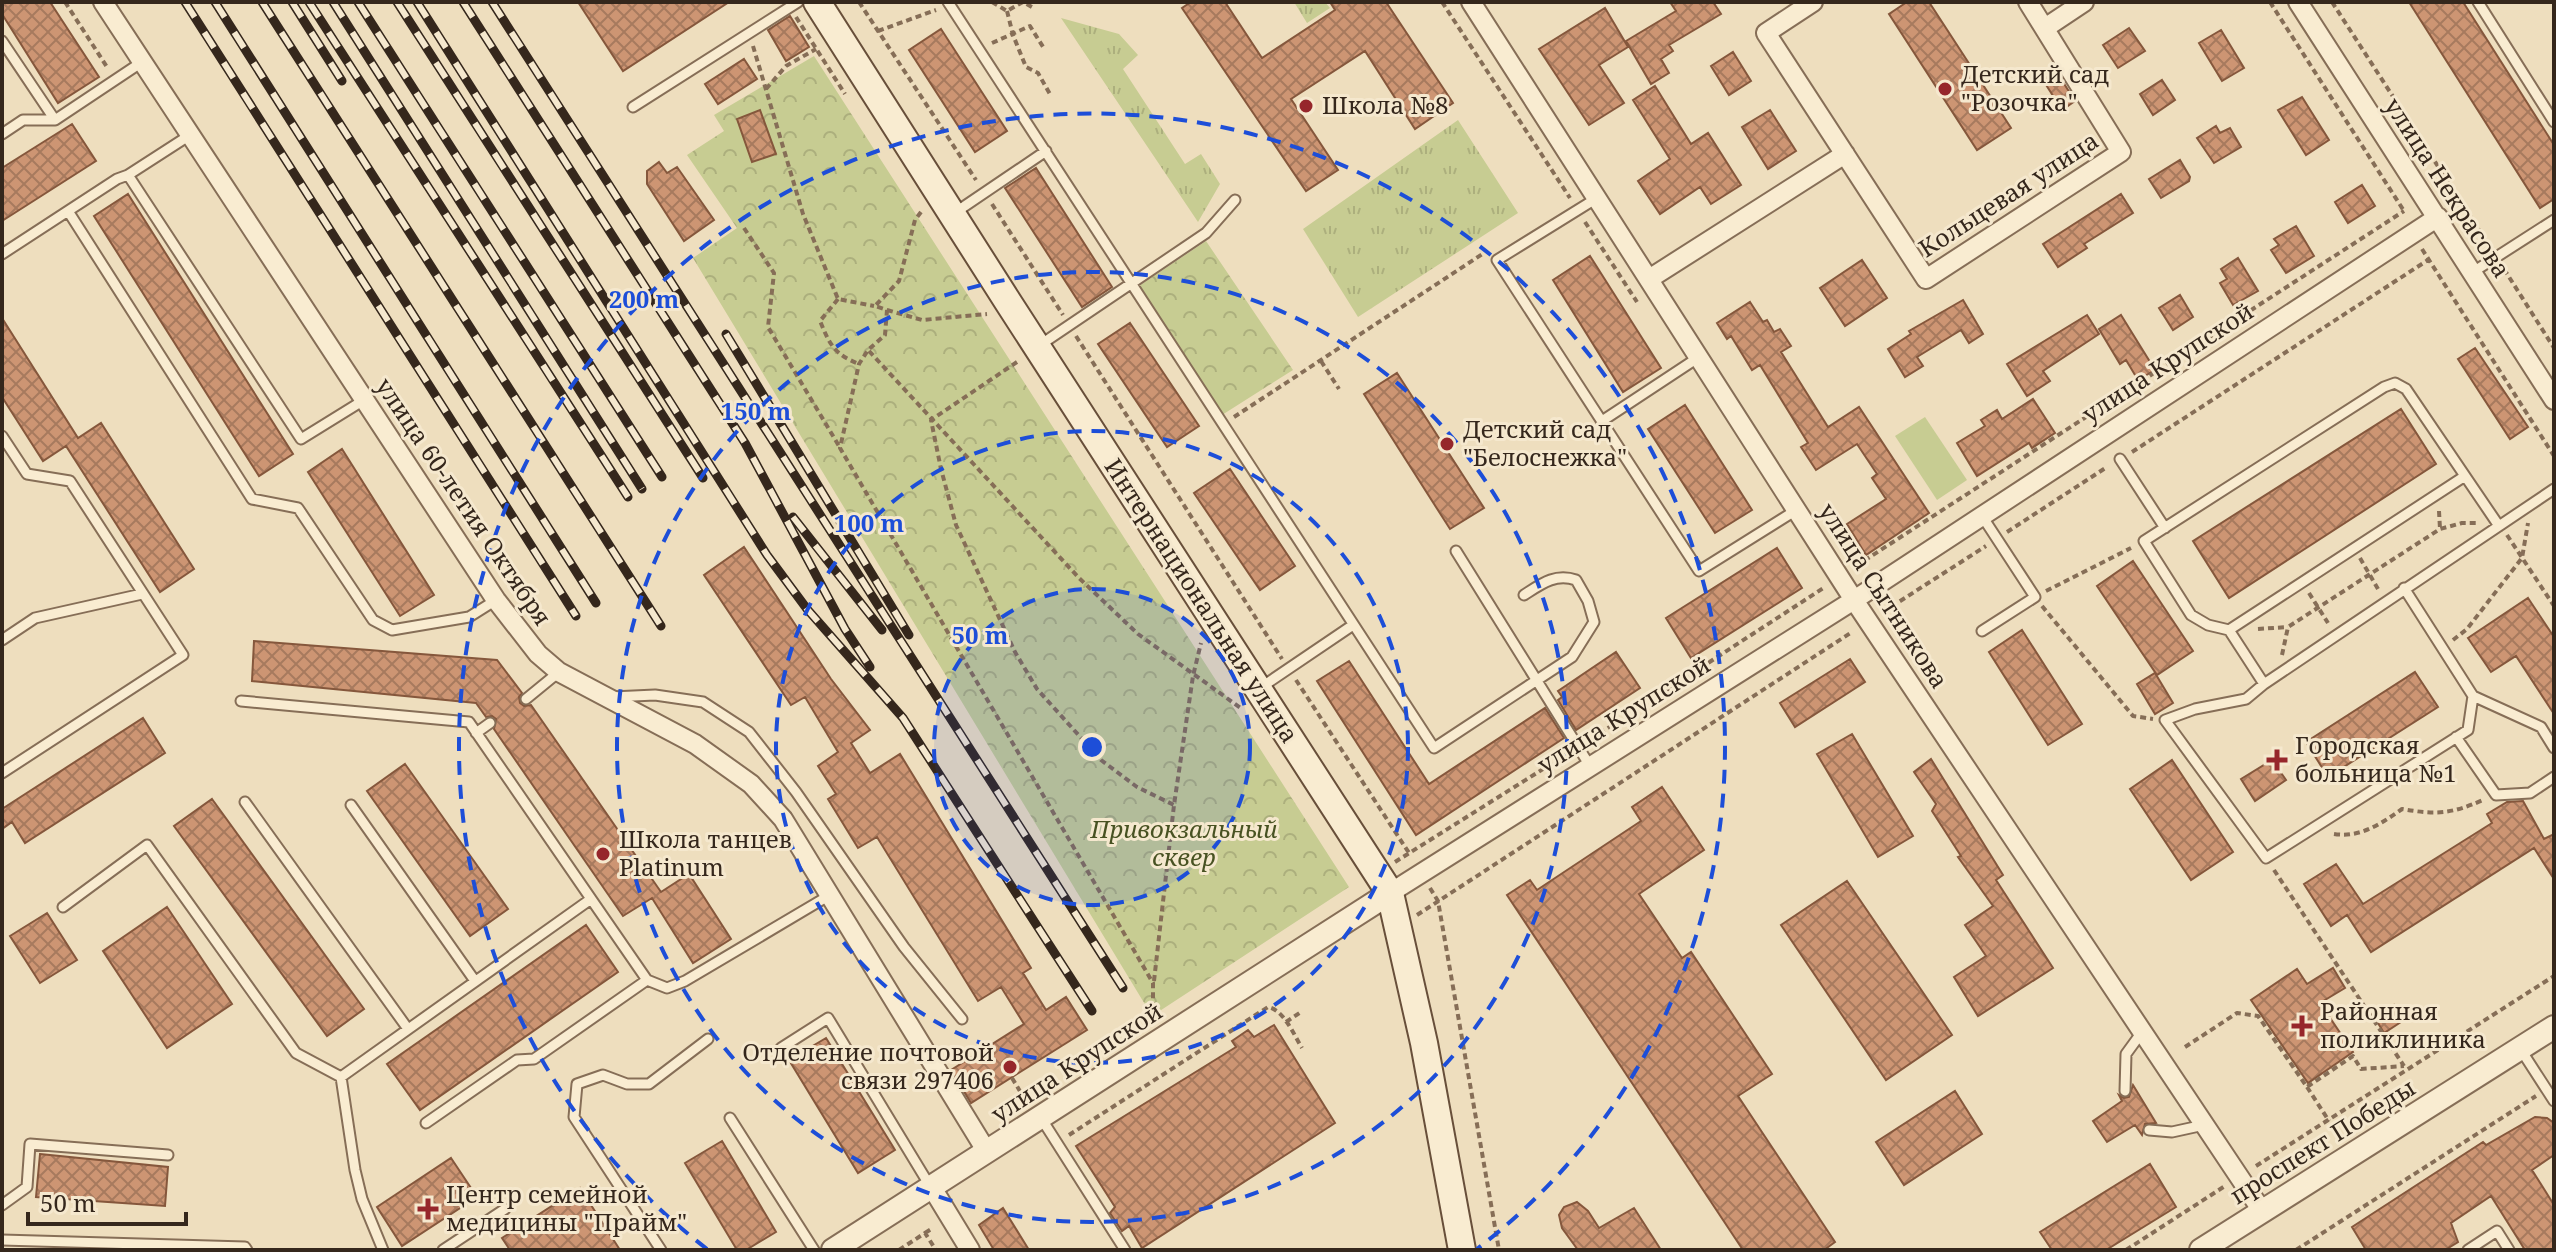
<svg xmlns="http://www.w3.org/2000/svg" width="2556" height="1252" viewBox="0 0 2556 1252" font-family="'Noto Serif',serif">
  <defs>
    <pattern id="grass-tufts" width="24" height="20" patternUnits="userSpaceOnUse" patternTransform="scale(2)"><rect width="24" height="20" fill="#c7cc92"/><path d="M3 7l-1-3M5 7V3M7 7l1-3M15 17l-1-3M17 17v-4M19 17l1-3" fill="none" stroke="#acaf7d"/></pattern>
    <pattern id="park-crowns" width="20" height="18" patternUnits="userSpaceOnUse" patternTransform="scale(2)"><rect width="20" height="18" fill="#c7cc92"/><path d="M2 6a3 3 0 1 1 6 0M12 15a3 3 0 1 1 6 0" fill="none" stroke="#acaf7d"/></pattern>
    <pattern id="building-cross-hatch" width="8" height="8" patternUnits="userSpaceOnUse" patternTransform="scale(2)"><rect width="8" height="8" fill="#cd9573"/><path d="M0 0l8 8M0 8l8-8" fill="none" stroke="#a77a5e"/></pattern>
  </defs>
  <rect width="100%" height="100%" fill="#eedebe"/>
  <path fill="url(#grass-tufts)" d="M1294,2H1325L1330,8L1307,23Z
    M1061,18L1119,34L1138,55L1123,69L1185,164L1201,154L1220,184L1198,222Z
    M1458,120L1518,213L1358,317L1303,229Z"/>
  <path fill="url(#park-crowns)" d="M814,56L1349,887L1152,1016L693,258L737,228L687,155L724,131L714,115Z
    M1206,241L1293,370L1222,415L1139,286Z"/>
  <path fill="#c7cc92" d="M1925,417L1967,480L1937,500L1895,436Z"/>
  <path fill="url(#building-cross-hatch)" stroke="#85573c" stroke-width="2" d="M2,2H50L99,77L58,103L2,14Z
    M578,2H729L623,71Z
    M1191,2H1225L1262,58L1335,10L1330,2H1386L1453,103L1415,129L1365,51L1291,99L1338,170L1306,191L1182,8Z
    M1670,2H1713L1721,14L1669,45L1673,51L1661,59L1669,73L1651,84L1626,41L1676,11Z
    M1907,2H1929L2011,128L1977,150L1889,14Z
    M2409,2H2463L2554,145V199L2540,208Z
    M1605,8L1628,47L1599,65L1624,103L1589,125L1539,49Z
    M790,16L809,47L786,61L768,30Z
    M2129,28L2145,51L2118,68L2103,45Z
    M941,29L1007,131L975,152L909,50Z
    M2221,30L2244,68L2222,81L2199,43Z
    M1733,52L1751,81L1729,95L1711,66Z
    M744,59L757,79L718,104L705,84Z
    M2056,71L2075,101L2062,110L2043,80Z
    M2162,80L2175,100L2153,115L2140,94Z
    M1655,86L1691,144L1708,133L1741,185L1711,204L1700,187L1660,214L1638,181L1670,159L1633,100Z
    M2302,97L2329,140L2306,155L2278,110Z
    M760,110L776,154L752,162L737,119Z
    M1770,110L1796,151L1768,169L1742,127Z
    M72,124L96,161L2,221V168Z
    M2216,126L2220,133L2230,128L2241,147L2214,163L2197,138Z
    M2180,160L2190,177L2189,181L2161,198L2149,179Z
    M659,162L667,173L677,167L714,220L684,241L647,184V171Z
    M1036,168L1112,287L1082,307L1005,188Z
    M2362,185L2375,206L2348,223L2335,202Z
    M128,194L293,454L259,476L94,216Z
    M2121,194L2133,213L2084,244L2087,248L2058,267L2043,244Z
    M2296,226L2314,256L2286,273L2271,250L2279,245L2274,239Z
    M1590,256L1661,368L1623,392L1553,280Z
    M2238,258L2258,291L2233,305L2220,283L2227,279L2221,269Z
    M1862,260L1887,298L1845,326L1820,288Z
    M2180,295L2193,317L2173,330L2159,308Z
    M1963,300L1983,334L1969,343L1961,330L1917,357L1923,366L1905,377L1888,349L1911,334L1909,331Z
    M1750,302L1763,322L1767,320L1774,332L1780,329L1791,346L1781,352L1828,427L1859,407L1929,513L1866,555L1847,524L1886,499L1872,478L1877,474L1857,444L1816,470L1801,447L1808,443L1760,365L1752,370L1731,336L1727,339L1717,323Z
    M2087,315L2099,334L2043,371L2050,381L2027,396L2007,364Z
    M2121,315L2155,370L2138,380L2126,360L2120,364L2099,329Z
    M2,318L78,438L101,423L194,569L160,592L66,446L43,461L2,397Z
    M1130,323L1199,426L1167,447L1098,344Z
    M2475,348L2528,427L2510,439L2458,359Z
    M1397,373L1484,508L1450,529L1364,394Z
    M2033,399L2055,433L2032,448L2029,443L1977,476L1957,443L1985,426L1981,420L1997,410L2002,419Z
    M1685,405L1752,510L1715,533L1648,429Z
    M2401,409L2436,464L2229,598L2193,541Z
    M342,449L434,595L400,616L308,472Z
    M1230,469L1295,566L1260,590L1194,493Z
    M744,547L831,679L870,730L851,743L870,773L900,754L1031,968L1023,973L1046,1010L1066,997L1087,1030L971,1103L951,1070L1024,1024L1001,987L978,1001L877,837L858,848L828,799L836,794L818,766L838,752L805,697L791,705L704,575Z
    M1777,548L1802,588L1691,658L1666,618Z
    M2133,561L2193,651L2157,675L2097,586Z
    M2528,598L2554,637V714L2516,656L2491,672L2468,638Z
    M2022,630L2082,724L2048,745L1989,652Z
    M254,641L497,660L522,693L519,697L520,703L524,706L531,705L661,892L689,874L731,939L693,963L652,898L623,916L494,729L496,719L492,716L486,717L476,703L252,681Z
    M1616,652L1640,688L1576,730L1558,700L1562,697L1558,691Z
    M1850,659L1865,682L1795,727L1780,703Z
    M1349,661L1429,784L1545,708L1564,738L1416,835L1317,681Z
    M2415,672L2438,707L2328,777L2306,742Z
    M2155,673L2173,703L2155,714L2137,684Z
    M143,718L165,753L25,843L12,822L2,829V809Z
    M1852,734L1913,836L1878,857L1817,754Z
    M1931,759L2003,875L1996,880L2053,968L1978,1016L1954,977L1986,956L1965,925L1993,906L1958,857L1961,856L1932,811L1936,804L1914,772Z
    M2172,760L2233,852L2191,880L2130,789Z
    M2272,760L2286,780L2255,801L2241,779Z
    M405,764L508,909L470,936L367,791Z
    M1662,787L1704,850L1639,894L1682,958L1691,952L1772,1074L1738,1096L1835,1242L1824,1250H1743L1507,895L1530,880L1537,890L1641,821L1632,807Z
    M212,799L364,1009L327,1036L174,826Z
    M2523,801L2544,839L2554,834V879L2534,848L2371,952L2347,915L2331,926L2304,884L2336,864L2363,904L2492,823L2487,814L2507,802Z
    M1847,881L1952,1035L1886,1080L1781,925Z
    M167,907L232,1004L167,1048L103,951Z
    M47,913L77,960L40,983L10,936Z
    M586,925L618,972L420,1110L387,1064Z
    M2333,968L2345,988L2320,1003L2353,1052L2308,1083L2251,1000L2297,969L2307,984Z
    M2394,1005L2404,1020L2384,1033L2375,1018Z
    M1274,1025L1335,1123L1142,1248L1129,1226L1122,1231L1110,1213L1115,1207L1076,1146L1236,1047L1232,1041L1248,1030L1254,1037Z
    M826,1038L895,1150L858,1173L789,1060Z
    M2133,1085L2156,1123L2145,1124L2142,1135L2135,1125L2107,1142L2093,1121L2122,1101L2119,1095L2124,1098L2129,1097Z
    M1955,1091L1982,1134L1904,1185L1876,1142Z
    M2535,1117L2547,1118L2554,1123V1155L2532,1170L2554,1205V1250H2525L2491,1196L2451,1223L2458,1242L2445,1250H2366L2352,1227L2483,1142L2486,1145Z
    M722,1141L776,1232L746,1250H737L685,1163Z
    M40,1154L168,1167L165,1206L36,1197Z
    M451,1158L477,1197L402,1246L377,1207Z
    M2150,1164L2176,1207L2106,1250H2052L2040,1232Z
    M580,1188L620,1250H510L502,1238Z
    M1577,1202L1588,1211L1599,1228L1634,1208L1661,1250H1578L1562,1228L1559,1215L1564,1207Z
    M1003,1208L1029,1250H994L979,1225Z"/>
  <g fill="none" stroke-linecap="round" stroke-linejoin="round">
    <g stroke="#866e57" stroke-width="13">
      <path id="service" d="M948,2L1434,748L1572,657L1594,622L1588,601L1576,580C1555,573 1541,584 1524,595
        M2478,2L2554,122
        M2,41L55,120
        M633,107L798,2
        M2,134L23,120H55L142,62
        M190,135L128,175L301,439L364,400
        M1597,198L1497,260L1699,571L1798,509
        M68,211L252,499L298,508L373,620L392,630L469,617L496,600
        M953,214L1046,151
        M2,254L117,179L128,175
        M2473,272L2554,220
        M1040,345L1206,233L1235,200
        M1602,421L1699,357
        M2,436L27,474L70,481L183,655L2,773
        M2120,459L2165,528
        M2499,526L2406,389L2395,383L2384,387L2144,541L2191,615L2208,625L2229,630L2264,684L2554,489
        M1456,551L1590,766
        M2229,630L2465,476
        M1982,631L2035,597L1982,516
        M2,640L35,618L142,594
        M2264,684L2246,699L2195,709L2165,720L2266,858L2468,730L2473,696L2404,588
        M1260,688L1353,625
        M2473,696L2541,727L2554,748
        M612,697L655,695L703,702L749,732L796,792L904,947L962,1019
        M526,699L559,672
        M241,701L469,722L647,980L667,988L685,981L830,895
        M476,733L490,723
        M2456,737L2496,795L2530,793L2554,777
        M245,802L408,1029
        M351,805L475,981
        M63,907L147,845L296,1053L341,1077
        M781,1048L828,1018L930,1186
        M2521,1050L2554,1101
        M2125,1091L2126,1054L2142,1032
        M730,1118L814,1250
        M1041,1118L1125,1250
        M426,1123L517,1060L534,1059L647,980
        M2149,1130L2172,1132L2204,1125
        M2,1205L27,1187L30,1144L168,1155
        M2,1240L245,1247L247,1250
        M383,1250L362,1199L355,1170L341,1077L591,899
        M443,1250L505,1209
        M661,1250L574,1117L577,1084L603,1075L627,1084H649L708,1039
        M2468,1250L2497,1231L2509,1250"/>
    </g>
    <g stroke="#866e57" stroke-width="22">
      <path id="minor" d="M103,2L496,600L538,654L559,672L695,744L751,784L783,819L987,1152
        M1471,2L1854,600L2262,1211
        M1813,2L1766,33L1926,279L2121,152L2028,2
        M2298,2L2554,400
        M2045,28L2084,2
        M1649,279L1845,154
        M1390,893L1854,600L2438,217
        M931,1186L970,1250"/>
    </g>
    <g stroke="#866e57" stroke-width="26">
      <path id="tertiary" d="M833,1250L1390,893
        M2201,1250L2554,1027"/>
    </g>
    <g stroke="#684f3a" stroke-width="30">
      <path id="secondary" d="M817,2L1008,302L1390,893L1424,1043L1462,1250"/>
    </g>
    <path stroke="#866e57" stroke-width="4" stroke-dasharray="6 4" stroke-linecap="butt" d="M65,2L107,67
      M859,2L976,180
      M992,2L1007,11L1023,2L1032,7
      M1442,2L1570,198
      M2270,2L2404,211
      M2332,2L2488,244
      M1007,11L1013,35L1026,67L1038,73L1051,96
      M796,17L845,94
      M878,31L936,10
      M992,43L1030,26L1045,50
      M753,46L803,214L838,299L874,306
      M766,89L786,66L816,49
      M992,204L1063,315
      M921,212L915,220L899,281L875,306L887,310L885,335L868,350L859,364L840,448L1153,983V1022
      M1585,222L1637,302
      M744,228L774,273L768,327L839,446
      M2422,249L2554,456
      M2504,269L2554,348
      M838,299L820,321C830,345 834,354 859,364
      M887,310L922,320L987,314
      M1076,336L1282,659
      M869,351L1079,578L1138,634L1242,709
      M1321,361L1339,389
      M1017,362L931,420L941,469L956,525L1015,652L1037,689L1101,760L1137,787L1174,805
      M1234,417L1484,253
      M2132,452L2428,260
      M2439,511L2440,529
      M2007,532L2107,467
      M2507,535L2554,606
      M2360,558L2378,589
      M1856,566L2404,211
      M2046,591L2131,548
      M2309,593L2328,623
      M2042,606L2133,716L2153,719
      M1883,612L1986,546
      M2258,629L2288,627
      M2453,640L2467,629L2522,558L2528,523
      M2282,655L2288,627L2440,529L2462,523H2476
      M1296,680L1409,853
      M1591,739L1825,587
      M2334,834C2360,838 2381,824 2402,809C2436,815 2451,814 2483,800
      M1395,862L1567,754
      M2274,870L2404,1066
      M1430,888L1438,901L1499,1250
      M1417,915L1852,632
      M1154,981L1174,805L1193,676L1201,643
      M1286,1022L1301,1012
      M2185,1047L2237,1013L2258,1016L2307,1087L2353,1056L2361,1069L2404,1066
      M1012,1078L1026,1101
      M2307,1087L2329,1121
      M1069,1135L1268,1007C1284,1010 1294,1035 1302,1048
      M2256,1166L2554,976
      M925,1233L933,1228
      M899,1250L925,1233L936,1250
      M2126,1250L2225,1186
      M2296,1250L2536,1096"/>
    <use href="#service" stroke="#f9ecd1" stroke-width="9"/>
    <use href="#minor" stroke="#f9ecd1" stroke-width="18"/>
    <use href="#tertiary" stroke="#f9ecd1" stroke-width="22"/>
    <use href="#secondary" stroke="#f9ecd1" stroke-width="26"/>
    <g stroke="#35271c" stroke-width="9">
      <path id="rail" d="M185,2L576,616
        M215,2L596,603
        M262,2L661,626
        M292,2L342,81
        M309,2L628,497
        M333,2L642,489
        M358,2L662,477
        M397,2L703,478
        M417,2L767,555L807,609L903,718L1092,1011
        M463,2L745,443L845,629L870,667
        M492,2L1123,988
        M726,334L909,635
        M793,517L882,630"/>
    </g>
    <use href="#rail" stroke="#f5e8ce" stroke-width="6" stroke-dasharray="18" stroke-linecap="butt"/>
  </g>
  <circle cx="1092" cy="747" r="158" fill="#1d4ed8" fill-opacity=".12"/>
  <g fill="none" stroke="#1d4ed8" stroke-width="4" stroke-dasharray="14 10">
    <circle cx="1092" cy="747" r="158"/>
    <circle cx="1092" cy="747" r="316"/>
    <circle cx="1092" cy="747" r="475"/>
    <path d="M707 1249A633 633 0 1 1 1477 1249"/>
  </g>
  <g fill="#96262b" stroke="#f5e8ce" stroke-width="3">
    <circle cx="1945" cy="89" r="8"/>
    <circle cx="1306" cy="106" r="8"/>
    <circle cx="1447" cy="444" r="8"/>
    <path d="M2273 748h8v8h8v8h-8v8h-8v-8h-8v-8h8z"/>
    <circle cx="603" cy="854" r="8"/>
    <path d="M2298 1014h8v8h8v8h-8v8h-8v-8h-8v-8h8z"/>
    <circle cx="1010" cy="1067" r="8"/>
    <path d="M424 1197h8v8h8v8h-8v8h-8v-8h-8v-8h8z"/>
  </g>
  <g text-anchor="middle" stroke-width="6" stroke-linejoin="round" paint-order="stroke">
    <g font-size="24" fill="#35271c" stroke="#f5e8ce" text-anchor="start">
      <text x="1961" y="83">Детский сад<tspan x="1961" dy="28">"Розочка"</tspan></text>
      <text x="1322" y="114">Школа №8</text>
      <text x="1463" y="438">Детский сад<tspan x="1463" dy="28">"Белоснежка"</tspan></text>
      <text x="2295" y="754">Городская<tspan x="2295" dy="28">больница №1</tspan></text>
      <text x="619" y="848">Школа танцев<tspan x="619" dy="28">Platinum</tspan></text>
      <text x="2320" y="1020">Районная<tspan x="2320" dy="28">поликлиника</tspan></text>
      <text x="994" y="1061" text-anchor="end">Отделение почтовой<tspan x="994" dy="28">связи 297406</tspan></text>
      <text x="446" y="1203">Центр семейной<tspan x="446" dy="28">медицины "Прайм"</tspan></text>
    </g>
    <g font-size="24" fill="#35271c" stroke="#f5e8ce">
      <text transform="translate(2447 188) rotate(57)" y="8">улица Некрасова</text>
      <text transform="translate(2009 195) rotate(-33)" y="8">Кольцевая улица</text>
      <text transform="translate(2168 363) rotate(-33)" y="8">улица Крупской</text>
      <text transform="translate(463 502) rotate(56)" y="8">улица 60-летия Октября</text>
      <text transform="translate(1883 596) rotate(57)" y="8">улица Сытникова</text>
      <text transform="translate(1201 601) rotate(57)" y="8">Интернациональная улица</text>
      <text transform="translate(1624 715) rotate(-32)" y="8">улица Крупской</text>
      <text transform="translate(1077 1063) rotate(-33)" y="8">улица Крупской</text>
      <text transform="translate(2323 1142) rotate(-32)" y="8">проспект Победы</text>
    </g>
    <g font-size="24" font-style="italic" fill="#485222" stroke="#f5e8ce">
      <text x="1184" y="838">Привокзальный<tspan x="1184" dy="28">сквер</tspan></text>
    </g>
  </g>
  <circle cx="1092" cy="747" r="12" fill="#1d4ed8" stroke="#f5e8ce" stroke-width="4"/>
  <g font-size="24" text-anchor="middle" font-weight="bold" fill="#1d4ed8" stroke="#f5e8ce" stroke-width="6" stroke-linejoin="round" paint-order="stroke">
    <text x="644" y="308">200 m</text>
    <text x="756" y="420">150 m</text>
    <text x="869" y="532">100 m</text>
    <text x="980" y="644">50 m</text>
  </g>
  <rect width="2556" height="1252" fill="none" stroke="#35271c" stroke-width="8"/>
  <path d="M28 1212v12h158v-12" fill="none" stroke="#35271c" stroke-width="4"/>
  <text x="40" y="1212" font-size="24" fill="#35271c" stroke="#f5e8ce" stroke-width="6" paint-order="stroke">50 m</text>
</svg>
